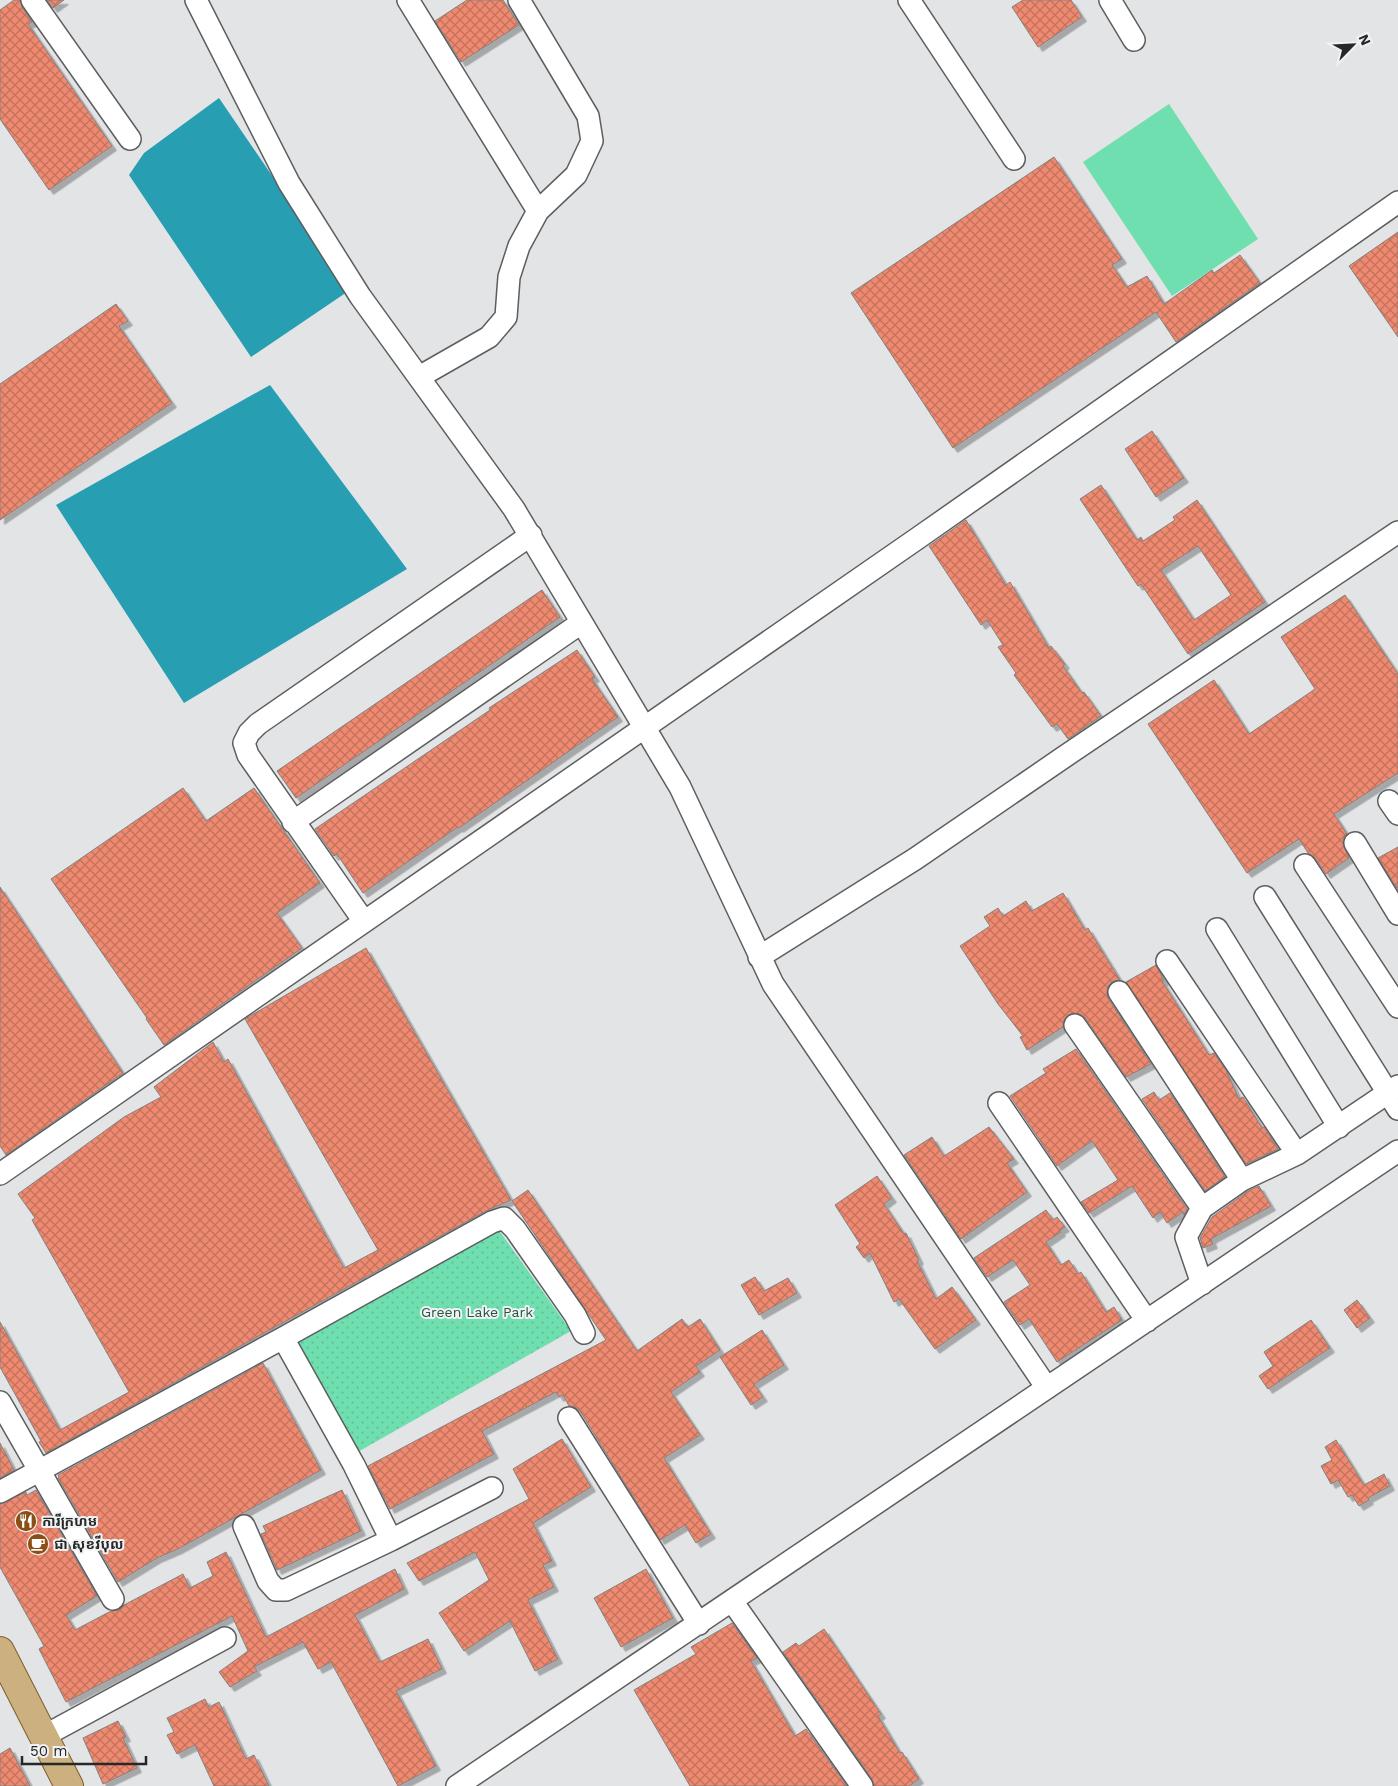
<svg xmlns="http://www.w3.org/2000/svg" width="1398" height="1786" viewBox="0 0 1398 1786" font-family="'Work Sans','Noto Sans Khmer',sans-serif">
  <defs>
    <pattern id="green-dots" width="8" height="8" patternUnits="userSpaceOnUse" patternTransform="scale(1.25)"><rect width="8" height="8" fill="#70dfb0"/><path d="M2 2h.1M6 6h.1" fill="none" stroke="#61bf97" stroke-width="1.8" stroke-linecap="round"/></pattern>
    <pattern id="building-cross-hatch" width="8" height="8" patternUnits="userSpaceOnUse" patternTransform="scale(1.25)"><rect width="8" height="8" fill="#ef8a70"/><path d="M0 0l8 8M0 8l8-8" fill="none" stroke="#c1715c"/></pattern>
    <filter id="shadow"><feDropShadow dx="4.5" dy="4.5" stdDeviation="0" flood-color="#0004"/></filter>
  </defs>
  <rect width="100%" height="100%" fill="#e3e4e6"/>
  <path fill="url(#green-dots)" d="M498,1229L571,1331L356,1453L297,1343Z"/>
  <path fill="#70dfb0" d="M1169,104L1258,239L1172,296L1083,162Z"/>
  <path fill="#279eb2" d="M219,98L350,290L251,357L129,175L144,153Z
    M270,385L407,569L184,703L56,505Z"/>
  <path fill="url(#building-cross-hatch)" stroke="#838181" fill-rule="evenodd" filter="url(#shadow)" d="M14,0H20L22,7L32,22L28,24L112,146L49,190L0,119V10Z
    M47,0H64L53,8Z
    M467,0H503L519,25L461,62L435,21Z
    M1023,0H1071L1082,17L1038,47L1012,7Z
    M1054,157L1122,259L1112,265L1127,287L1147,276L1164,304L1212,270L1214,273L1240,255L1260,283L1176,342L1156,312L953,448L851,293Z
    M1398,232V337L1349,266Z
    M116,304L128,321L119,326L172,403L0,520V384Z
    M1152,431L1184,478L1156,497L1125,449Z
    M1101,485L1137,540L1141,537L1143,541L1175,520L1173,517L1197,500L1265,602L1188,654L1141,584L1138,586L1080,499ZM1198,546L1231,595L1194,620L1161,570Z
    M966,520L1006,585L1010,582L1049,648L1051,646L1065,664L1063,666L1082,693L1084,692L1101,716L1068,739L1057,724L1052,727L1014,675L1016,673L998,647L1003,645L987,620L981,625L929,546Z
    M542,590L560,617L296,798L277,771Z
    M1345,595L1398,674V773L1334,814L1347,834L1344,837L1343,844L1349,858L1326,874L1315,858L1308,853L1299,839L1247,873L1148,724L1214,680L1249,734L1315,689L1281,637Z
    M577,650L595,677L592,679L618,717L459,828L458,827L363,893L337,854L334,856L315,829L490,710L489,708Z
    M183,788L206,821L254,788L320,883L277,913L302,948L164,1045L146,1019L147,1018L51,879Z
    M1398,847V890L1378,858Z
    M0,887L123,1073L6,1155L0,1146Z
    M1063,893L1085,930L1088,928L1120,980L1113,981L1108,986L1107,992L1108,998L1151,1064L1126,1077L1085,1018L1080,1014L1073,1013L1068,1015L1064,1020L1063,1027L1027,1050L1020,1037L1023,1036L998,1004L960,946L990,926L984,917L998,908L1003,916L1026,901L1032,911Z
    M366,948L511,1200L486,1211L46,1453L39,1442L41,1441L0,1367V1322L60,1430L129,1392L32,1220L35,1218L18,1194L124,1117L161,1097L154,1087L213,1042L224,1062L228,1059L344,1268L378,1250L245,1019Z
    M1156,965L1164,981H1162L1209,1055L1214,1053L1226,1070L1239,1099L1243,1097L1262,1128L1264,1127L1278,1149L1246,1164L1126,982Z
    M1076,1049L1187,1209L1184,1215L1183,1212L1167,1223L1160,1212L1153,1218L1132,1186L1089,1213L1081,1202L1118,1180L1092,1141L1057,1166L1010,1096L1046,1073L1043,1069Z
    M1154,1092L1159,1100L1170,1093L1225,1177L1205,1191L1142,1099Z
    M989,1127L1014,1159L1007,1163L1027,1192L961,1239L904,1155L932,1137L944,1156Z
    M877,1176L892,1198L884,1204L904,1234L906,1233L919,1260L917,1261L936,1299L952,1287L976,1320L935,1349L899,1299L894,1302L870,1253L864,1258L856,1247L860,1244L835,1205Z
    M1259,1186L1271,1206L1211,1239L1213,1244L1203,1248L1200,1238L1212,1217L1248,1191Z
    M528,1190L637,1351L682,1319L688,1327L700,1319L720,1350L696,1366L700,1372L671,1392L700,1435L664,1458L711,1534L696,1543L685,1525L660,1540L580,1411L575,1407L569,1406L563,1395L559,1397L556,1392L482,1431L494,1454L390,1509L368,1466L606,1340L512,1201Z
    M1046,1210L1053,1220L1057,1217L1065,1227L1060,1230L1061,1232L1046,1242L1061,1265L1069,1260L1078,1274L1081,1272L1106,1312L1114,1307L1122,1320L1057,1362L1029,1319L1020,1325L1004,1302L1030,1285L1013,1260L987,1277L974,1258Z
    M755,1277L764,1291L788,1278L797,1293L759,1315L741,1285Z
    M1357,1300L1370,1318L1357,1328L1344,1310Z
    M1311,1320L1330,1348L1268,1389L1259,1376L1273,1366L1264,1352Z
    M762,1330L784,1365L754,1384L763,1397L751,1405L720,1357Z
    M263,1363L321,1470L178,1549L157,1558L118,1582L58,1478L59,1477L58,1475Z
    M562,1439L591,1487L533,1523L552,1561L543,1565L554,1587L528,1600L558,1659L535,1671L510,1621L464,1651L439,1613L489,1580L475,1552L419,1581L407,1563L529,1499L513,1469Z
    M1336,1440L1364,1485L1384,1474L1390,1486L1368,1498L1369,1500L1359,1506L1352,1495L1348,1497L1338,1480L1331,1484L1321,1466L1332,1460L1325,1447Z
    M0,1443L14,1470L0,1478Z
    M36,1490L97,1596L66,1615L75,1630L111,1611L119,1610L124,1605L183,1574L190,1588L213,1576L207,1562L226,1552L266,1637L395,1569L404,1589L355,1615L380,1662L428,1639L442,1669L396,1691L436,1766L398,1786L331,1662L318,1669L303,1642L254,1667L257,1671L230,1687L219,1672L248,1651L232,1616L66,1702L39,1649L44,1646L0,1567V1504L26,1492L27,1495Z
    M342,1490L361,1531L277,1570L261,1534L266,1532L263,1526Z
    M646,1569L673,1618L621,1647L594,1598Z
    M732,1623L757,1658L751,1661L795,1736L806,1729L847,1786H690L634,1690L696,1654L691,1647Z
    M824,1629L881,1714L878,1716L900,1753L902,1752L919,1779L909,1786H874L872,1779L783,1652L796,1643L799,1646Z
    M205,1699L209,1707L219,1702L246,1759L254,1755L269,1786H214L195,1745L177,1754L167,1735L174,1732L167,1718Z
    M118,1721L126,1737L123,1738L137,1768L103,1784L83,1738Z
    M10,1748L30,1786H0V1754Z"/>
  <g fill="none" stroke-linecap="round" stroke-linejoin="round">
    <g stroke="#5d5e5f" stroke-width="24">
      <path id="minor" d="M32,0L130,139
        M196,0L289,183L360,296L514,509L680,787L773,984L1047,1388
        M408,0L538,211
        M909,0L1014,159
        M1110,0L1134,40
        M419,377L489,337L506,317L509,277L519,246L538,211L576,175L592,141L588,116L519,0
        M1389,801L1398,814
        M293,822L581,623
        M1355,843L1398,914
        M1305,865L1398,1007
        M1265,897L1398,1109
        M363,920L248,755L244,743L249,733L258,724L531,535
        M1217,929L1339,1127
        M759,957L915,859L1064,757L1398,532
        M1167,961L1297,1154
        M1119,992L1242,1180
        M1075,1025L1202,1208
        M999,1103L1147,1321
        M0,1174L918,538L1398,202
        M1202,1284L1186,1237L1202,1208L1242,1180L1297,1154L1398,1086
        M283,1338L354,1465L391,1540L492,1488
        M0,1402L113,1599
        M569,1418L699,1624
        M0,1492L283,1338L492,1222L504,1218L515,1229L575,1315L584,1333
        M244,1526L268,1581L276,1590H286L391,1540
        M732,1601L862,1786
        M44,1736L225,1638
        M457,1786L1398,1151"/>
    </g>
    <g stroke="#7d5e2a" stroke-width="30">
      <path id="major" d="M0,1651L69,1786"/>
    </g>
    <use href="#minor" stroke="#fff" stroke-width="21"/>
    <use href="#major" stroke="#cdb080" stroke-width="28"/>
  </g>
  <defs>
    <g id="restaurant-disc" transform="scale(1.125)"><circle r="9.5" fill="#8d4e13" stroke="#f1f2f3"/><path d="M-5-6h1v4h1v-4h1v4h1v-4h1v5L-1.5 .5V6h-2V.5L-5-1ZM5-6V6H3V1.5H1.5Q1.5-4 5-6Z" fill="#fff"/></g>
    <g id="cafe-disc" transform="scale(1.125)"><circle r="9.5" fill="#8d4e13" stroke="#f1f2f3"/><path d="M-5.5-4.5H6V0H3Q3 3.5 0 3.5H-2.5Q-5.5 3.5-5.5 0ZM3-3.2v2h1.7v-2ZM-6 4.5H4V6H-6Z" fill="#fff"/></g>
  </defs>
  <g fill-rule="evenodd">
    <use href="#restaurant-disc" x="26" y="1521"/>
    <use href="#cafe-disc" x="38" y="1544"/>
  </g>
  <g text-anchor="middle" stroke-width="4" stroke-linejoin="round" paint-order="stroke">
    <g font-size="14" fill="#255642" stroke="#f1f2f3">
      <text x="477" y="1317">Green Lake Park</text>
    </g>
    <g font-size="14" font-weight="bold" fill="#262727" stroke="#f1f2f3" text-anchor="start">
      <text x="42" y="1526">ការីក្រហម</text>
      <text x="54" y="1549">ជា សុខវីបុល</text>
    </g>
  </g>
  <g transform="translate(1353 45) rotate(66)" stroke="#f1f2f3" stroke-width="4" paint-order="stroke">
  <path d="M0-4L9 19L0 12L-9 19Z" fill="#262727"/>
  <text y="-8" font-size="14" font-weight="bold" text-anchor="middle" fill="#262727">N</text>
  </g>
  <path d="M22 1756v8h124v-8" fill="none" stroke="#262727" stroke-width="2.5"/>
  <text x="30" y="1756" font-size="15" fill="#262727" stroke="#f1f2f3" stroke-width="4" paint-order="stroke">50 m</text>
</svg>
